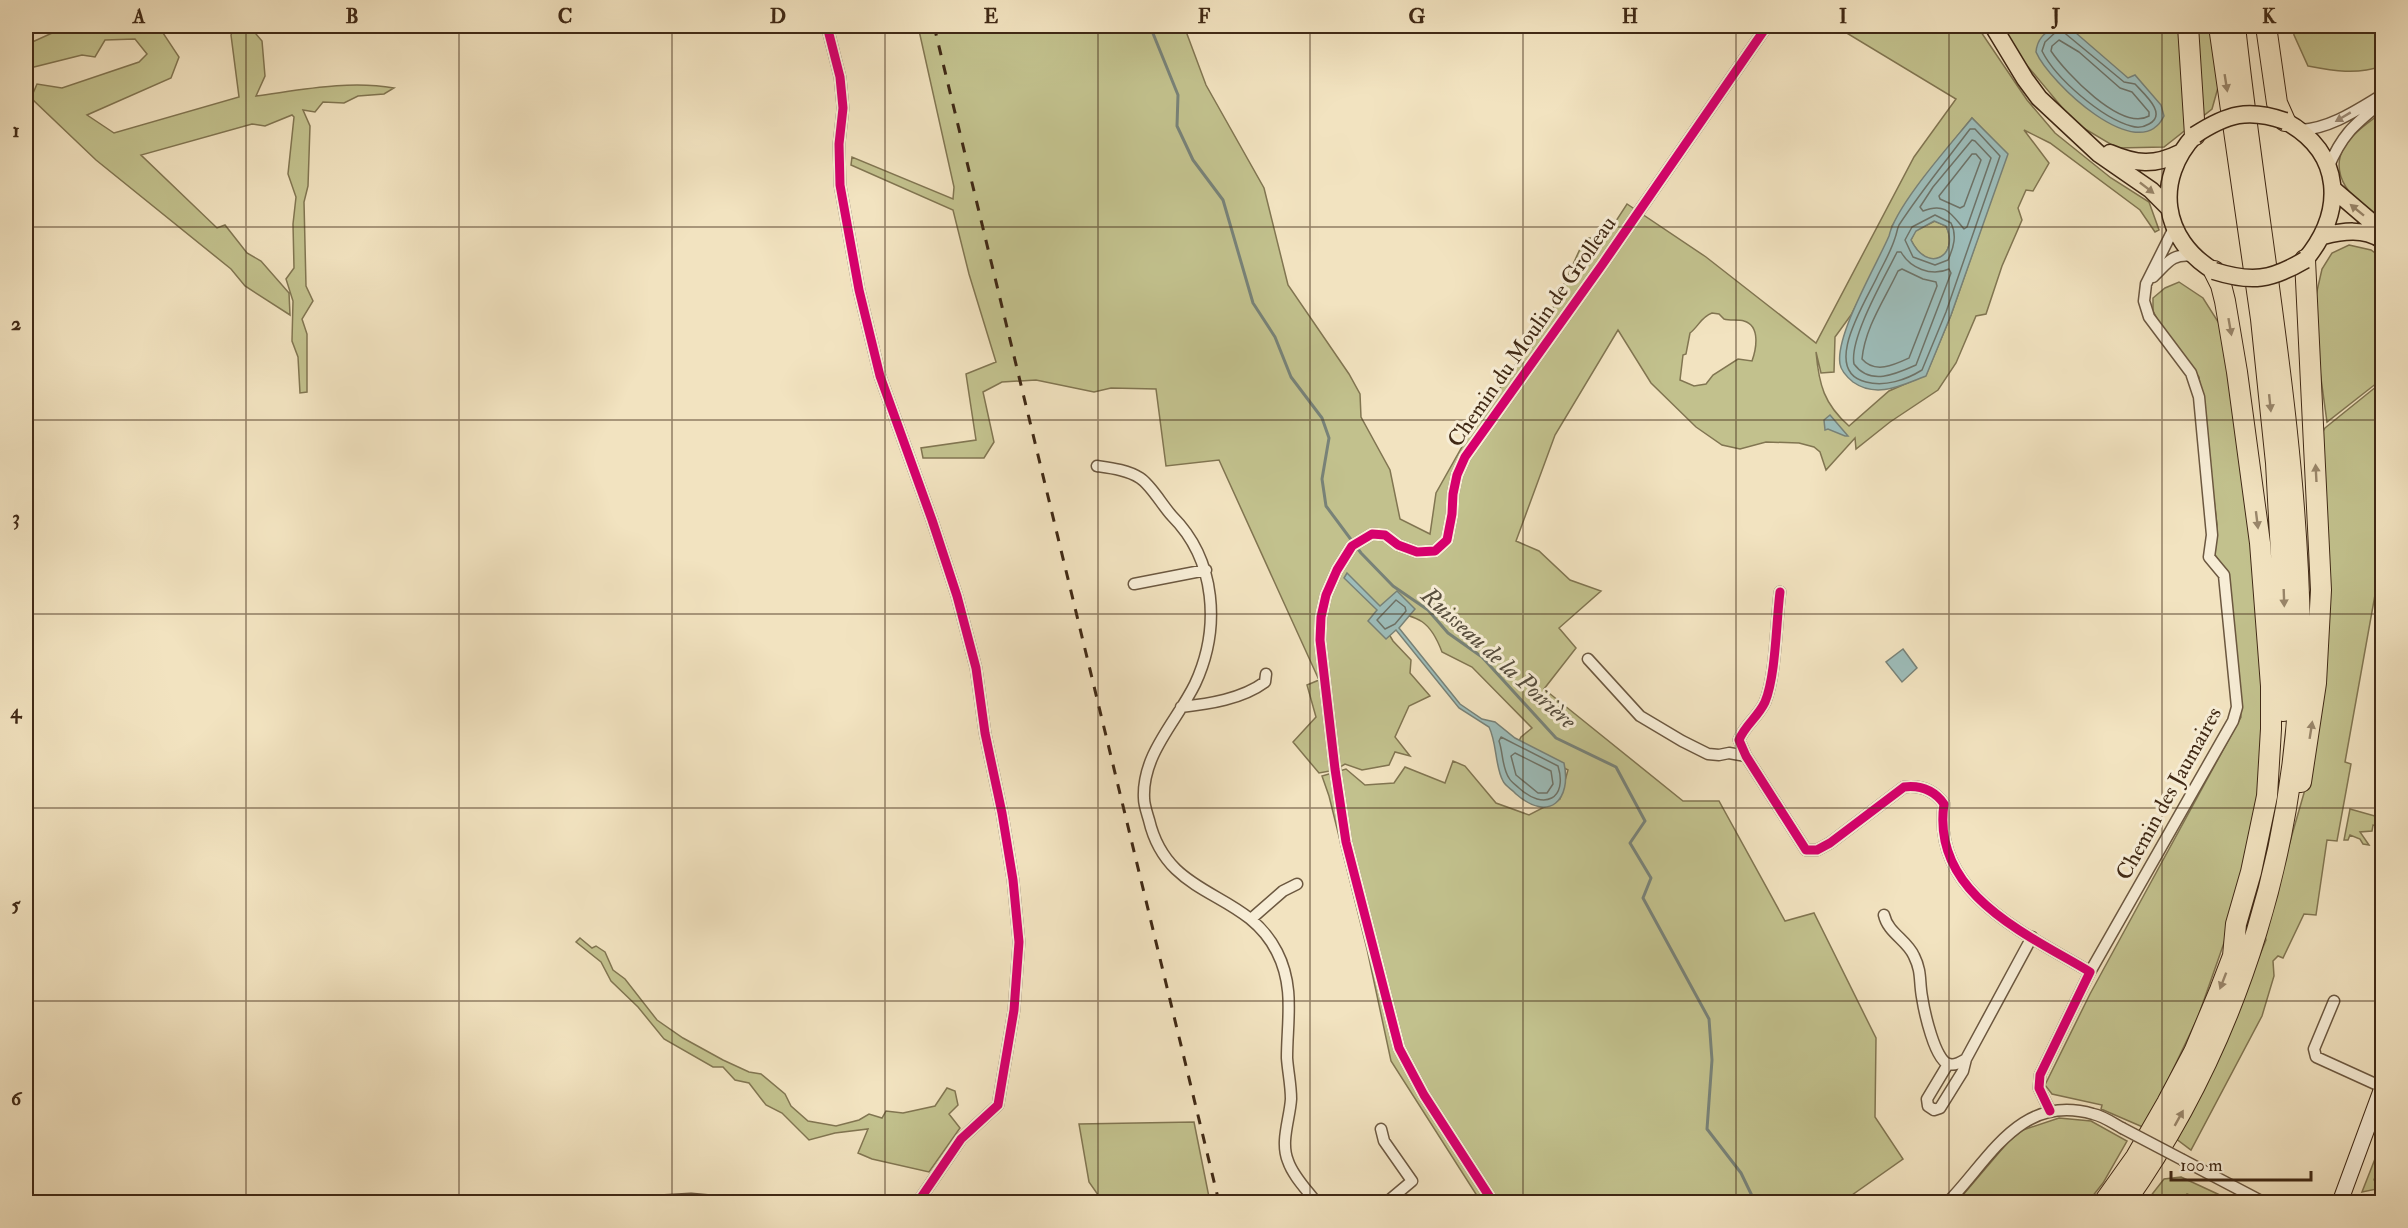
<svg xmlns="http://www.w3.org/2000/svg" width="2408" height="1228" viewBox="0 0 2408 1228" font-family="'IM FELL Double Pica',serif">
  <rect width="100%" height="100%" fill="#f2e3c0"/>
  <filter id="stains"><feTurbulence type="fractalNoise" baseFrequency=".00333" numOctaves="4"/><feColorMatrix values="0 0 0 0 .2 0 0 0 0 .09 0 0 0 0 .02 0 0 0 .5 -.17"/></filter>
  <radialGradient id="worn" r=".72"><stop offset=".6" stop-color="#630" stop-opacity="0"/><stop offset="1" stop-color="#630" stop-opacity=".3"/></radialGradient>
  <path fill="#c2c18d" stroke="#817551" stroke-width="1.5" fill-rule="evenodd" d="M70,26H162L159,27L179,57L171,78L87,115L114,133L239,97L231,35L235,26H252L251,28L262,41L265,76L256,96C301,90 348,80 394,88L384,94L358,96L344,103L323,102L315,112L303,110L310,126L308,186L304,202L306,286L313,301L302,319L307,334V392L300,393L298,357L292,341L293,301L286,279L294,268L293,224L296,197L288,174L294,117L292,115L265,126L252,124L141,155L217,228L225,225L247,253L261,261L289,293L290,315L245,286L231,269L96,160L31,98L37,84L62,88L139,62L147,54L135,39L105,40L95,57L82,55L26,69V60L32,58L30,43L61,29H73Z
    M918,26H1184L1206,85L1264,188L1288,285L1349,374L1360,394L1361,417L1390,470L1400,519L1430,534L1436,493L1467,438L1554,306L1585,238H1605L1627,204L1706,257L1816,343L1914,157L1956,99L1835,26H1977L2027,100L2055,133L2111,178L2149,202L2159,230L2155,232L2140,210L2050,143L2024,130L2049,163L2033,191L2026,190L2018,208L2022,220L2002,266L1986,314L1976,316L1956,363L1938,390L1890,422L1856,449L1855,438L1826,470L1820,452L1814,447L1799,443L1766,442L1740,449L1722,445L1696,427L1651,383L1618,330L1555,435L1516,541L1539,551L1570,580L1601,591L1559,628L1576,648L1544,689L1683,801H1719L1785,921L1814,913L1876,1038L1875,1117L1903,1159L1842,1202H1481L1391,1061L1367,949L1329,796L1322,776L1346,769L1365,785L1394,783L1405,767L1445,783L1453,761L1465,766L1496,803L1529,815L1560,799L1568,770L1533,752L1516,747L1521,737L1532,728L1472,667L1442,652C1430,620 1419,617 1388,611L1380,619L1393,641L1411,660L1410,673L1430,696L1409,706L1395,737L1410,756L1395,752L1389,765L1362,770L1345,764L1335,770L1319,773L1293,742L1316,717L1307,685L1319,680L1219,460L1166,466L1156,389L1111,388L1094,392L1036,380L1002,382L983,392L994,442L984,458H923L921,448L976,440L966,374L996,362L969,274L953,210L851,165L852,157L953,199L954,187ZM1972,118L2007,154L1951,315L1926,375L1889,391L1849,426C1824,404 1819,385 1816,352L1821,373L1834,372L1835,337L1851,315L1871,276L1890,236L1892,226L1922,180ZM1712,313L1719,314L1724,319C1730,321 1738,319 1744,321C1761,326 1756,350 1752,361L1738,359L1713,375L1706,384L1694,386L1680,380L1683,355L1686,354L1690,333C1699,326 1701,317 1712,313Z
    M2000,26H2234L2233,34L2212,109L2164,147L2117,148L2075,123L2010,45Z
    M2293,26H2382V66C2357,75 2334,71 2308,66L2294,35Z
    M2382,112V224C2361,205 2326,180 2344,147C2352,133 2370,122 2382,112Z
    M1935,221L1946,226C1960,256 1928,275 1911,240L1915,231Z
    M2349,245L2371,250L2382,258V379L2327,422L2312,313L2322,269L2332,253Z
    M2179,282L2203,298L2222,328L2244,466L2266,694L2262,780L2247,863L2225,940L2198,1017L2145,1128L2101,1109L2102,1105L2052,1094L2045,1085L2090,994L2241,717L2226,571L2215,555L2217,525L2199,377L2161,326L2153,311V298L2165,288Z
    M2382,382V556L2345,762L2351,764L2337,841L2327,840L2316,915L2304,914L2283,958L2278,956L2273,961L2274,976L2262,1016L2191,1150L2175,1138L2250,979L2266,940L2264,932L2304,793L2323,678L2321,435L2325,428Z
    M2350,809L2382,818L2380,826L2373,825L2372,831L2360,832L2369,845L2363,844L2360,839L2350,835L2348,840H2344Z
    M580,938L592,948L596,946L605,952L613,970L625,979L657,1020L683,1038L723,1060L749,1072L761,1074L785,1094L791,1106L808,1121L836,1126L859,1120L869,1114L882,1118L886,1111L903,1113L935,1106L947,1088L955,1091L958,1105L949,1114L960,1128L929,1172L872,1159L858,1153L868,1129L835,1133L809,1140L782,1113L766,1105L749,1083L735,1080L723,1067H713L664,1039L638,1007L611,981L601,962L576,942Z
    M2059,1118L2091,1121L2127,1141L2103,1183L2088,1202H1957L2008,1142L2023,1130Z
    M1194,1122L1210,1202H1103L1089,1182L1079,1124Z
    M2382,1141V1158L2374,1180L2376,1181L2382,1166V1188L2362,1192Z
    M2181,1177L2235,1202H2206L2187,1194L2181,1202H2146L2164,1179Z"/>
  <path fill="#9dbdba" stroke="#788278" stroke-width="1.5" fill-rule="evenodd" d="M2056,26L2066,27L2076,33L2128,78L2135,75L2161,105L2164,116C2139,168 2049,82 2036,52C2037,39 2045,32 2056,26Z
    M1972,118L2008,154L1951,315L1926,376C1902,385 1877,399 1853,382C1847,377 1841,371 1840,364C1835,335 1877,264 1889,236C1896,205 1950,145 1972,118ZM1934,221L1946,226C1960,255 1928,275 1911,240L1916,231Z
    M1830,415L1848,436H1845L1828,429L1825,430L1824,420Z
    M1347,573L1380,606L1397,591L1415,609L1399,628L1460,704L1482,719L1495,722L1515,738L1564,763C1572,800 1549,823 1516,794C1513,790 1505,786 1503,781C1495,767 1497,743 1489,727L1459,708L1396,630L1386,639L1368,621L1377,610L1344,578Z
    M1903,649L1917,668L1902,682L1886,662Z"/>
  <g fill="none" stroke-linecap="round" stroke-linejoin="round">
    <path stroke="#6e7368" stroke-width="1.5" d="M2058,30H2061L2124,82L2135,84C2144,94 2168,114 2149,124C2144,127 2137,128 2131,126C2102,118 2056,79 2042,51L2045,42Z
      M2059,40L2079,52L2120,88L2132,92L2149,112V116C2121,132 2065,72 2051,51L2052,46Z
      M1970,129H1975L2000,156L1946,312L1922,370C1906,380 1885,387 1866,382C1819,371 1868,298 1878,275C1884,263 1891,251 1895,238C1897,233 1897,229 1899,225C1921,191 1946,161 1970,129Z
      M1972,140L1975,141L1991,158L1967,227L1964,229C1951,214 1946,202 1923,211L1920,207L1933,187Z
      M1972,154H1976L1981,160L1964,206L1960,208L1940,199L1939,196Z
      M1935,215L1951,223C1957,235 1954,247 1948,260L1935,265L1913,257L1905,240L1912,227Z
      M1897,252H1901C1910,268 1931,277 1949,269L1951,273L1916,365C1896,374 1870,386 1854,364C1849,338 1885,277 1897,252Z
      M1902,269L1923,279L1936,282L1937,286L1909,358C1894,365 1875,374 1862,359C1865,327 1885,299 1898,271Z
      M1396,600L1405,607L1406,611L1395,624L1385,629L1377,620Z
      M1501,737L1558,766C1568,799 1544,811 1519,788C1516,785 1511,782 1509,778C1502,768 1503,752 1499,741Z
      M1515,753L1551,771L1553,784L1547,793H1538L1516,775L1511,756Z"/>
    <path stroke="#788278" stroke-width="3" d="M1150,26L1178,95L1177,126L1193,160L1223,200L1253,303L1275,337L1291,377L1322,418L1329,438L1322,479L1326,506L1361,553L1393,586L1428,610L1448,633L1482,657L1556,738L1616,767L1645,821L1630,843L1651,878L1643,898L1709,1019L1712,1060L1707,1129L1741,1173L1755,1202"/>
    <g stroke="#6c5840" stroke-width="13">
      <path id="street" d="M827,26L840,77L843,108L839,144L840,185L859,290L880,376L932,520L957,596L976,668L985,733L1002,813L1013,880L1019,942L1014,1010L998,1105L961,1139L918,1202
        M2301,130C2331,128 2357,110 2382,95
        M2328,168C2342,134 2354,125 2382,102
        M2153,277C2167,264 2171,253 2193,256
        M1097,466C1111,468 1128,470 1140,478C1151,485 1162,505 1172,516C1216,560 1221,628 1195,684C1177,721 1142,754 1144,798C1144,805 1147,813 1149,820C1168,901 1245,888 1277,952C1295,987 1287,1021 1287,1058C1288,1072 1291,1085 1291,1099C1290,1118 1280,1142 1288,1161C1293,1176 1307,1190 1316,1202
        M1134,584L1206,570
        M1780,592C1776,623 1776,675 1765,702C1758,717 1745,725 1739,740L1746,756L1806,850H1817L1830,843L1904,787C1921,785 1934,790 1944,804C1931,894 2027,934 2090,972L2040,1075L2039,1088L2050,1111
        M1588,659L1640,716L1682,741L1708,754L1719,755L1729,753L1746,756
        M1181,707C1209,704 1242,699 1265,682L1266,674
        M1884,915C1888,933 1907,940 1914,956C1922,972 1919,981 1922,997C1924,1010 1935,1062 1949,1064C1955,1066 1961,1062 1966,1059L2032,937
        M1251,919L1283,891L1297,884
        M2090,972L2233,721L2237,707L2224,575L2209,557L2212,535L2199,397L2191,373L2149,317L2144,301L2146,284L2174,228
        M2334,1001L2314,1049L2316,1057L2382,1087
        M1948,1064L1927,1099L1928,1106L1934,1110L1940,1108L1963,1071L1966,1059
        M1381,1129L1384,1141L1412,1181L1387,1202
        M2183,1160L2263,1202
        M638,1202L691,1199L724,1202
        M1493,1202L1424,1095L1399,1048L1346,842L1335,769L1320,640L1321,617L1326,595L1337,570L1352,546L1372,534L1385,535L1398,545L1417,552L1435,551L1447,540L1452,514L1453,494L1457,475L1465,457L1602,265L1767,26
        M1948,1202C1990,1159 2020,1093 2093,1114C2103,1116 2113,1123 2122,1128"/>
    </g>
    <g stroke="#402915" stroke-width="17">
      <path id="secondary" d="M2340,1202L2382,1088"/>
    </g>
    <g stroke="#402915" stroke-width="19">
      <path id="primary" d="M1993,26L2025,79L2039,98L2099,154L2151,190L2169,208
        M2285,121C2344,153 2345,212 2305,260
        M2195,135C2154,179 2161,239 2214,271
        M2110,153C2136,164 2154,166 2180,153
        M2333,189L2382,231
        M2323,236C2343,231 2364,228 2382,240"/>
    </g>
    <g stroke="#402915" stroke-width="22">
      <path id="highway" d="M2188,26L2195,135
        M2219,26L2261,319L2276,463L2286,645L2283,711
        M2266,26L2277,103L2285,121
        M2301,782L2316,683L2321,590L2305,260
        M2104,1202L2136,1157L2167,1103L2194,1052L2220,990L2233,956L2236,924L2251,872L2267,796L2271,729V686L2260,543L2237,372L2225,301L2221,285L2214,271
        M2125,1202C2241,1038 2302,834 2300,633C2297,428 2257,229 2235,26"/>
    </g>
    <use href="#street" stroke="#f7edd6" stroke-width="10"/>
    <use href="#secondary" stroke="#f7edd6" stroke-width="15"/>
    <use href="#primary" stroke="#f2e3c0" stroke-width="16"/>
    <use href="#highway" stroke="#f2e3c0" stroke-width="20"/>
    <path stroke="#402915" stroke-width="3" stroke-dasharray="10 10" stroke-linecap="butt" d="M934,26L1219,1202"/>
    <g stroke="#6c5840" stroke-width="13" stroke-linecap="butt">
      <path id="street-bridge" d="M2122,1128L2183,1160"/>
    </g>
    <g stroke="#402915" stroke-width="19" stroke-linecap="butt">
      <path id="primary-bridge" d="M2195,135C2227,114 2248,108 2285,121
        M2214,271C2252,283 2271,280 2305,260"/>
    </g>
    <use href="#street-bridge" stroke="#f7edd6" stroke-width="10"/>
    <use href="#primary-bridge" stroke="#f2e3c0" stroke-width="16"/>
    <g stroke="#f7edd6" stroke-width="13">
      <path id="cycleway" d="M827,26L840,77L843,108L839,144L840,185L859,290L880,376L932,520L957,596L976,668L985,733L1002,813L1013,880L1019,942L1014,1010L998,1105L961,1139L918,1202
        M1780,592C1776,623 1776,675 1765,702C1758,717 1745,725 1739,740L1746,756L1806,850H1817L1830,843L1904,787C1921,785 1934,790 1944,804C1931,894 2027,934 2090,972L2040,1075L2039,1088L2050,1111
        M1493,1202L1424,1095L1399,1048L1346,842L1335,769L1320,640L1321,617L1326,595L1337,570L1352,546L1372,534L1385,535L1398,545L1417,552L1435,551L1447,540L1452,514L1453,494L1457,475L1465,457L1602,265L1767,26"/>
    </g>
    <use href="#cycleway" stroke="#d6006c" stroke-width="9"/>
  </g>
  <defs><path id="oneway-solid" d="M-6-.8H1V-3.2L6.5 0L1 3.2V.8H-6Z" transform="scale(1.5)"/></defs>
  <g fill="#99866a">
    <use href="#oneway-solid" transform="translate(2226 83) rotate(81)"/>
    <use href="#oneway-solid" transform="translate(2147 188) rotate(38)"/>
    <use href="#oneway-solid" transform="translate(2357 210) rotate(-141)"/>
    <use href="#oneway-solid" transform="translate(2230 327) rotate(80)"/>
    <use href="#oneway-solid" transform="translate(2270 403) rotate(84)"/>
    <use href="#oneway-solid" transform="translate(2316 473) rotate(-93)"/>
    <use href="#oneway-solid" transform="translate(2257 520) rotate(83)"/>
    <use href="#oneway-solid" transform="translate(2284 598) rotate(88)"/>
    <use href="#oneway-solid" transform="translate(2311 730) rotate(-81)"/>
    <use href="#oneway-solid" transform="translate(2223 981) rotate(111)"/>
    <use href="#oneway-solid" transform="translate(2179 1118) rotate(-61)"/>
  </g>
  <use fill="#9c8b76" href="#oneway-solid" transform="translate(2343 117) rotate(149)"/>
  <path fill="none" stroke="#402915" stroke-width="1.5" stroke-opacity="0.55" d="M246,26V1202M459,26V1202M672,26V1202M885,26V1202M1098,26V1202M1310,26V1202M1523,26V1202M1736,26V1202M1949,26V1202M2162,26V1202M26,227H2382M26,420H2382M26,614H2382M26,808H2382M26,1001H2382"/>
  <g text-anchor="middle" stroke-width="6" stroke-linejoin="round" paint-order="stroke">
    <g font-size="22" fill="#402915" stroke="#f7edd6">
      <text transform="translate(1531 331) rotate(-55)" y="8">Chemin du Moulin de Grolleau</text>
      <text transform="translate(2168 793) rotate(-61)" y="8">Chemin des Jaumaires</text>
    </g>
    <g font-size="24" font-style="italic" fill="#574e3e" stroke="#f7edd6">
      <text transform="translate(1499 658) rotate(42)" y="8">Ruisseau de la Poirière</text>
    </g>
  </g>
  <rect width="2408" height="1228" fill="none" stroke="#f2e3c0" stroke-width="66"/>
  <path d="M2171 1171v9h140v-9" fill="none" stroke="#402915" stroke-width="3"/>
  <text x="2180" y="1171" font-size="18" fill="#402915" stroke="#f7edd6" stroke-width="4.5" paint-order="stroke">100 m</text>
  <rect x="33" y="33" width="2342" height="1162" fill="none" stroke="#402915" stroke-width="2"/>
  <g font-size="20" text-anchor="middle" font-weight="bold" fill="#402915">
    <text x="139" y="23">A</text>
    <text x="352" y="23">B</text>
    <text x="565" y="23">C</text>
    <text x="778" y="23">D</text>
    <text x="991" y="23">E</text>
    <text x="1204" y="23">F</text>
    <text x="1417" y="23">G</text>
    <text x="1630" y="23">H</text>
    <text x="1843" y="23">I</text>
    <text x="2056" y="23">J</text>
    <text x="2269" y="23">K</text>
    <text x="16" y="137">1</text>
    <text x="16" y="330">2</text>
    <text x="16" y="524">3</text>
    <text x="16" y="718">4</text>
    <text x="16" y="911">5</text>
    <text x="16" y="1105">6</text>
  </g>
  <rect width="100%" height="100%" filter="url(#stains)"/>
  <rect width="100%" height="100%" fill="url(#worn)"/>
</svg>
